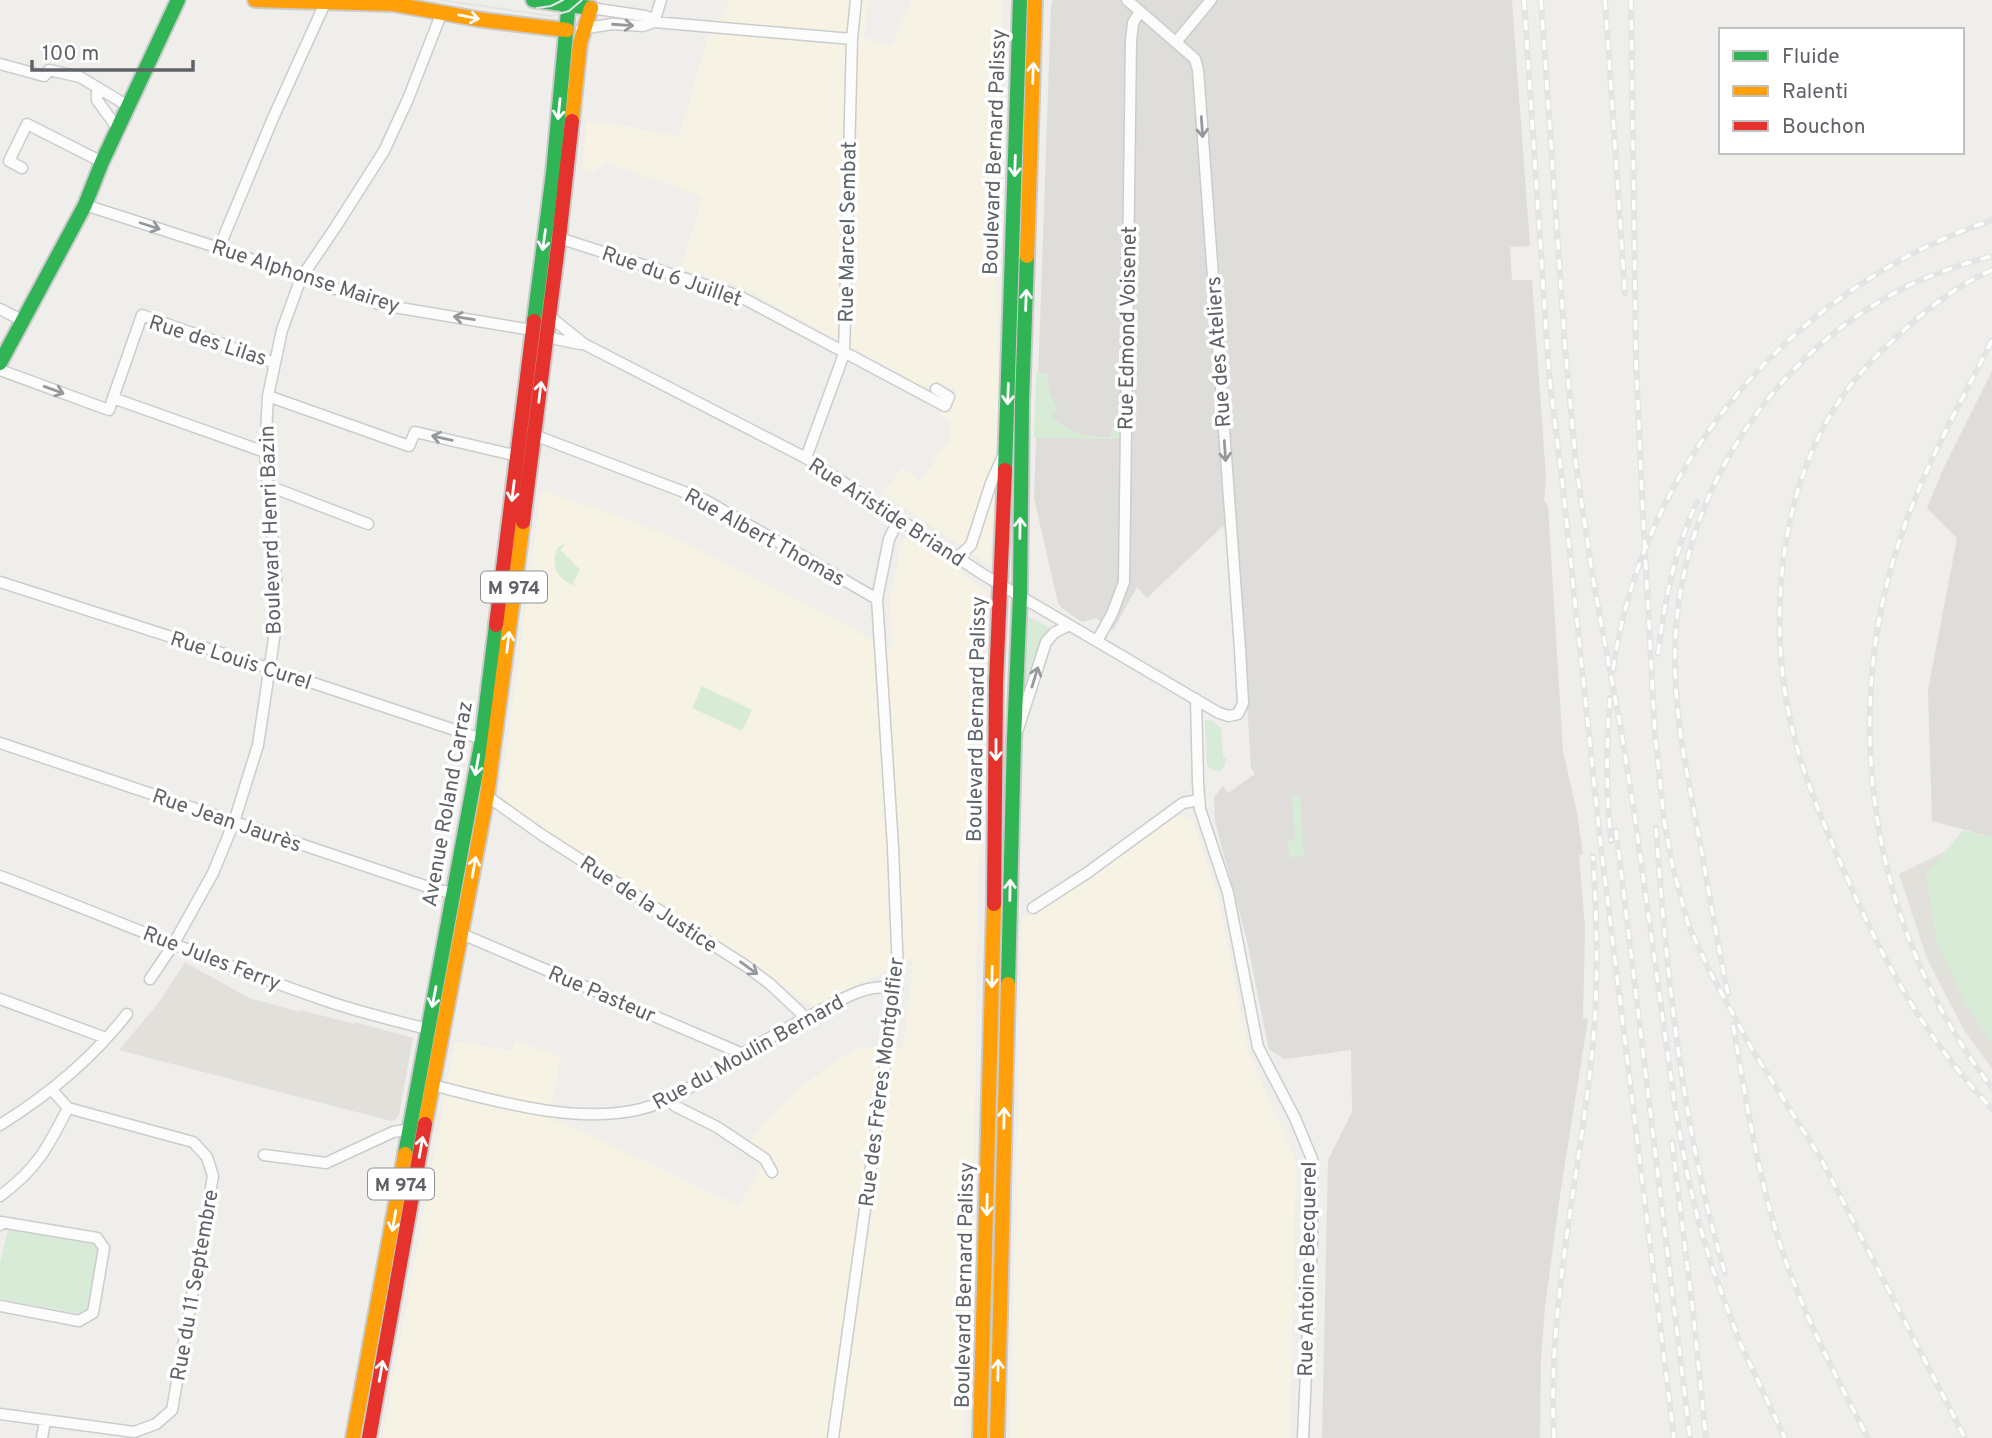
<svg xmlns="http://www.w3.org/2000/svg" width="1992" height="1438" viewBox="0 0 1992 1438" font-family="Overpass,sans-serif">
  <rect width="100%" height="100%" fill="#efeeea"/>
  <path fill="#f7f3e4" d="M729,0H868L864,37L891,47L912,0H1002L996,273L999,425L990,565L882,493L902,468L920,482L949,440V420L939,414L956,389L938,382L923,387L742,287L681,268L703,196L606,163L593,172L582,170L587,122L626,126L679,137L707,40L723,16Z
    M541,490L635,522L694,547L893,650L890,599L902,541L911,537L988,592L982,626L984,715L977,925L975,1108L964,1438H382L455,1041L512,1051L516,1041L561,1057L548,1118L596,1138L739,1206L765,1160L744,1148L783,1103L803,1085L855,1049L903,1047L913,972L912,957L814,1006L506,806L501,790Z
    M1178,815L1193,821L1217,893L1249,1054L1296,1161L1290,1438H1010L1022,919L1062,896Z"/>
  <path fill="#dfddda" d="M1053,0H1512L1530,246L1510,247L1512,280H1532L1546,478L1544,500L1548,506L1563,751L1577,813L1583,854L1579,855L1585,928L1583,1018L1588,1019L1560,1195L1545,1307L1541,1358L1540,1438H1322L1328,1160L1352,1112L1351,1050L1285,1059L1269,1050L1247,941L1215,822L1214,797L1223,786L1228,793L1255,774L1251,767L1236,527H1222L1147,598L1137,587L1113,630L1096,618L1082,622L1063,609L1058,603L1034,498L1051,5Z
    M1992,371V837L1932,821L1928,690L1957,538L1927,508L1944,467Z"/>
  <path fill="#e2e0da" d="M1958,845L1992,852V1069L1964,1030L1927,959L1899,874Z
    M185,962L249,998L300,1012L301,1010L354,1024L355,1022L413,1038L399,1115L395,1120L391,1121L119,1050L160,1001Z"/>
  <path fill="#d8ebd6" d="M1036,373H1047L1050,394L1058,409L1051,415C1067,433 1085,437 1110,437L1112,428L1119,427L1121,439L1034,438Z
    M566,543L561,550L580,570L573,583L576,586C558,580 549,566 558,547Z
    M1025,615L1050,628L1037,655L1023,694Z
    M702,686L752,710L742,731L692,708Z
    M1205,720H1211L1221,728L1223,758H1226L1225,765L1221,771L1212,770L1207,765Z
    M1292,795H1300L1304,856L1289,857L1288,841L1295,840Z
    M1963,830L1992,837V1043L1964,1001L1937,942L1926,874Z
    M8,1229L99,1245L87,1315L0,1299V1263Z"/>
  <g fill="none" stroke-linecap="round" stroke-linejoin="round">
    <g stroke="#cbcccc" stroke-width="13">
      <path id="street" d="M591,8L645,16L650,18L654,22
        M654,22L661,0
        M581,29L612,24L643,26L654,22L852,39
        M1176,42L1211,0
        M0,64L44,76L49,70L80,77L128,106
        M97,87V100L118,129
        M22,168L9,161L27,124L102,162
        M85,205L219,248L382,305L532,330
        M559,238L739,296L945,406L949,397L936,389
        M219,248L273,118L326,1
        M0,309L23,321
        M549,316L584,344L806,458L984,575L1219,713L1229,716L1238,714L1243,703L1240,649L1198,70L1195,59L1127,0
        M546,337L580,344
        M0,370L109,410L113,398L265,452
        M268,396L409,446L415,432L518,456
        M113,398L142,315L275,363
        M534,435L705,500L877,599
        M806,458L844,354L852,39L856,0
        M269,486L368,524
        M957,558L971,545L991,483L1002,458
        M0,582L271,669L482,739
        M1097,641L1112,614L1124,582L1131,41L1133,23L1140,11
        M1196,699L1198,782L1200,809L1228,893L1258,1047L1295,1118L1312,1159V1242L1303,1438
        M1018,729L1046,642L1054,633L1069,625
        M0,743L437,890L454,893
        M487,796L542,835L746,966L770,984L801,1013L804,1019
        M0,876C108,917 215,963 324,1000C358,1012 393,1020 427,1029
        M1033,908L1087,873L1183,803L1199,800
        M462,934L743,1054
        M150,979L173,945L213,873L234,822L258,745L275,632L276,577L265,452L268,396L282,330L301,278L335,228L384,151L408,99L442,12
        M0,999L106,1038
        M432,1085C496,1101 576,1125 641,1109C677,1100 708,1075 739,1056C766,1039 794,1024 823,1009C846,997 870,982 897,989
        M669,1100L675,1106L717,1127L765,1159L772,1172
        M0,1125C48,1095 92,1059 127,1014
        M264,1155L326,1163L393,1132L411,1129
        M0,1196C37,1169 48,1147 68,1108
        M0,1225L1,1222L97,1238L104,1248L93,1313L79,1321L0,1306
        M0,1414L134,1432L156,1424L172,1410L213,1176L207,1157L193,1142L68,1108L52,1090
        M42,1438L45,1421
        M833,1438L898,973L893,847L877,599L889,539L899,519"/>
    </g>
    <g stroke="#cacacb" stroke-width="18">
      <path id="fast" d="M533,0L591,8
        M534,321L553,173L569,0
        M0,363L85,205L102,162L178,0
        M1005,470L1020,0
        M1008,984L1014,739L1020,596L1022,403L1027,256
        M405,1154L482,739L496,625"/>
    </g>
    <g stroke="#cacacb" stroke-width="18">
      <path id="slow" d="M255,0L393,4L483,20L567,30
        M572,121L580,43L591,8
        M1027,256L1035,0
        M425,1124L487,796L523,522
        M353,1438L405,1154
        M980,1438L994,904
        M997,1438L1008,984"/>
    </g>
    <g stroke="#cacacb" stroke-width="18">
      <path id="jam" d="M523,522L559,238L572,121
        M496,625L534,321
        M994,904L996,683L1005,470
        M369,1438L425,1124"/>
    </g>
    <use href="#street" stroke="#fdfcfc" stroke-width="10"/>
    <use href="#fast" stroke="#30b455" stroke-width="14"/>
    <use href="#slow" stroke="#ff9f0a" stroke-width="14"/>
    <use href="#jam" stroke="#e5322d" stroke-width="14"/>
    <path stroke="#e4e4e4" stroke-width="2" d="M440,0L551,16L569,11L582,0
      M537,8L551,6L563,0"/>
    <g stroke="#e4e4e4" stroke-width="6">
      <path id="rail" d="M1524,0L1549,374L1563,488L1600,839L1674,1438
        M1541,0L1565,346L1576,465L1593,579L1621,730L1634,811L1675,1107L1687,1173L1699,1223L1712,1267L1740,1343L1785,1438
        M1605,0L1625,293
        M1631,0L1636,359L1642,496L1655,734L1664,820L1672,864L1688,924L1710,972L1753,1051L1820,1157L1965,1438
        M1992,270C1953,287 1921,314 1890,343C1874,358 1860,373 1847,390C1777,484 1765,629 1795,740C1807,786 1826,829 1845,873C1884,963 1924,1037 1992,1109
        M1992,340C1959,406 1922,471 1899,542C1838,725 1874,935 1992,1088
        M1658,654C1664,602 1675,549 1697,502
        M1613,670C1643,461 1793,287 1992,220
        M1610,698C1606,746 1606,794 1611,841
        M1656,828C1667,978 1682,1128 1725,1273
        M1616,830L1690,1438
        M1728,994C1717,941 1708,886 1698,832C1687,774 1674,714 1675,654C1676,503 1766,361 1898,291C1928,275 1959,265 1992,256
        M1733,1025C1746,1098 1757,1173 1780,1244C1802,1312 1835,1375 1868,1438
        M1672,1142L1693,1312L1706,1438
        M1554,1438C1547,1308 1579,1181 1592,1053C1599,987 1597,922 1593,856"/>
    </g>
    <use href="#rail" stroke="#fff" stroke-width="3.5" stroke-dasharray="10" stroke-linecap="butt"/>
  </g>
  <defs><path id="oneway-shaft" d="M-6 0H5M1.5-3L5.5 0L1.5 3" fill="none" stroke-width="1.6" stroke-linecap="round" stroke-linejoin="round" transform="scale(1.75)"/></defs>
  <g stroke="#fff">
    <use href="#oneway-shaft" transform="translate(469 17) rotate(11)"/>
    <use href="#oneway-shaft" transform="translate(1033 73) rotate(-88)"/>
    <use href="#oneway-shaft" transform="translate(559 109) rotate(96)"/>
    <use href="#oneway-shaft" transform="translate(1015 166) rotate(92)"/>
    <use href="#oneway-shaft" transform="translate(544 240) rotate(98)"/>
    <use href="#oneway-shaft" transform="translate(1026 300) rotate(-88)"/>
    <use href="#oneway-shaft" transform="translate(540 392) rotate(-83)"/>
    <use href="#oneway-shaft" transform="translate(1008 394) rotate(92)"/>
    <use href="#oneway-shaft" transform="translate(513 491) rotate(97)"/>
    <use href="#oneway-shaft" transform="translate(1020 528) rotate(-89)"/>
    <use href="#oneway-shaft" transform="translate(508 642) rotate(-83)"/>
    <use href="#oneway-shaft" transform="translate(996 750) rotate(90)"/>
    <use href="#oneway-shaft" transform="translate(477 765) rotate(100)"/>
    <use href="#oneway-shaft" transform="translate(474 867) rotate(-80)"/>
    <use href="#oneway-shaft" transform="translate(1010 890) rotate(-89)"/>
    <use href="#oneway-shaft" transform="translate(992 977) rotate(91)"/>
    <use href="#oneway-shaft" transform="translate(434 997) rotate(101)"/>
    <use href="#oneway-shaft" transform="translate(1004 1118) rotate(-89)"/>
    <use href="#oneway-shaft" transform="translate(421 1147) rotate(-80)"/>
    <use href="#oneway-shaft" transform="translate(987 1205) rotate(91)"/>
    <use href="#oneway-shaft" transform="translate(394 1221) rotate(100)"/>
    <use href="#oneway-shaft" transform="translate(998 1370) rotate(-89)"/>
    <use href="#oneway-shaft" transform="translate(381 1371) rotate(-80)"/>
  </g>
  <g stroke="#96999c">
    <use href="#oneway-shaft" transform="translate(623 25) rotate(4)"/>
    <use href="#oneway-shaft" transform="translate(1202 127) rotate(86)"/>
    <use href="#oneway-shaft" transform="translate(150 226) rotate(18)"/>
    <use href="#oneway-shaft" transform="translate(464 318) rotate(-171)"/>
    <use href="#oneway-shaft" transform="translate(54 390) rotate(20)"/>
    <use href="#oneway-shaft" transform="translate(442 438) rotate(-167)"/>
    <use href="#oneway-shaft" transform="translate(1225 451) rotate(86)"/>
    <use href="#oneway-shaft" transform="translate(1035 677) rotate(-73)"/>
    <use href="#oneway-shaft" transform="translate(749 968) rotate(36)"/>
  </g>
  <g text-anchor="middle" stroke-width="7" stroke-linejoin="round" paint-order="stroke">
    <g fill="#fff" stroke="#8f9295" stroke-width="2">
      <rect x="481" y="571.5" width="66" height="31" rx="5"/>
      <rect x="368" y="1168.5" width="66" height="31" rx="5"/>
    </g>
    <g font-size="19" font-weight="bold" fill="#5f6368">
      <text x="514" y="594">M 974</text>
      <text x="401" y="1191">M 974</text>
    </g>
    <g font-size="21" fill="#5f6368" stroke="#fff">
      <text transform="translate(994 152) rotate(-88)" y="7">Boulevard Bernard Palissy</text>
      <text transform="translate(847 232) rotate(-89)" y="7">Rue Marcel Sembat</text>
      <text transform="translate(306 276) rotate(18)" y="7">Rue Alphonse Mairey</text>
      <text transform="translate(672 276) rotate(19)" y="7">Rue du 6 Juillet</text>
      <text transform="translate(1127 328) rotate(-89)" y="7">Rue Edmond Voisenet</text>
      <text transform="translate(208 340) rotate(18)" y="7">Rue des Lilas</text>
      <text transform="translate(1218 352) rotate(-94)" y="7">Rue des Ateliers</text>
      <text transform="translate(887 512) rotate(33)" y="7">Rue Aristide Briand</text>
      <text transform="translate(270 530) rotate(-92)" y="7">Boulevard Henri Bazin</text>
      <text transform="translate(765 537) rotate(29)" y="7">Rue Albert Thomas</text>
      <text transform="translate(241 660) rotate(18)" y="7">Rue Louis Curel</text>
      <text transform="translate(976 719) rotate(-89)" y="7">Boulevard Bernard Palissy</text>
      <text transform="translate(447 804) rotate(-80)" y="7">Avenue Roland Carraz</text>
      <text transform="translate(227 820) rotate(19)" y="7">Rue Jean Jaurès</text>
      <text transform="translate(649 904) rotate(33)" y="7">Rue de la Justice</text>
      <text transform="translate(212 958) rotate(21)" y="7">Rue Jules Ferry</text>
      <text transform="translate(602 994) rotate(23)" y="7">Rue Pasteur</text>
      <text transform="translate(748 1052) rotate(-29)" y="7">Rue du Moulin Bernard</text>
      <text transform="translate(881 1082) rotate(-83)" y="7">Rue des Frères Montgolfier</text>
      <text transform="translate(1307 1269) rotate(-89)" y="7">Rue Antoine Becquerel</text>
      <text transform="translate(194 1285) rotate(-80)" y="7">Rue du 11 Septembre</text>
      <text transform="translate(964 1285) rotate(-89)" y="7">Boulevard Bernard Palissy</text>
    </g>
  </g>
  <rect x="1719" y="28" width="245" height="126" fill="#ffffff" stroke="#bfc1c3" stroke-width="2"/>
  <rect x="1733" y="51" width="35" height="10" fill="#30b455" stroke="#bfc1c3" stroke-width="2"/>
  <text x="1782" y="63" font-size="21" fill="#5f6368">Fluide</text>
  <rect x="1733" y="86" width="35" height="10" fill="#ff9f0a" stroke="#bfc1c3" stroke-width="2"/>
  <text x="1782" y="98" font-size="21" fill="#5f6368">Ralenti</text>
  <rect x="1733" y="121" width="35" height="10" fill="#e5322d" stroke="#bfc1c3" stroke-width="2"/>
  <text x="1782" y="133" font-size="21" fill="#5f6368">Bouchon</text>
  <path d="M32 60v10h161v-10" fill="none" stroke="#5f6368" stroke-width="3.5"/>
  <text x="42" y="60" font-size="21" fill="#5f6368" stroke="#ffffff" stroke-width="5" paint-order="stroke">100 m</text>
</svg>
